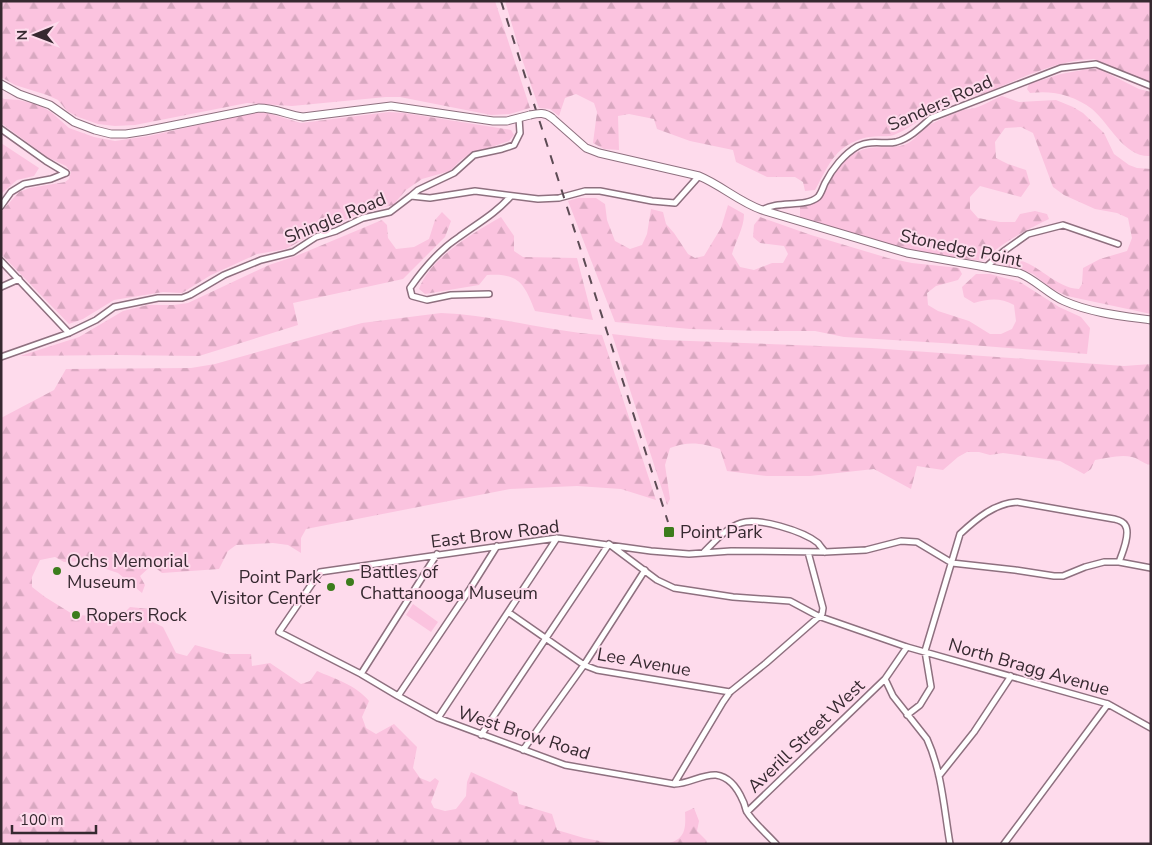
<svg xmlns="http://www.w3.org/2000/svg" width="1152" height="845" viewBox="0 0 1152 845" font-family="'Nunito Sans',sans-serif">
  <defs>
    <pattern id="forest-firs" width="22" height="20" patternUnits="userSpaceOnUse" patternTransform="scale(1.25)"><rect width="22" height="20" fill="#fbc3df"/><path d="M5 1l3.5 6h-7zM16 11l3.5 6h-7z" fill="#d8a8c0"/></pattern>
  </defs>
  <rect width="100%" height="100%" fill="#fedbec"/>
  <path fill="url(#forest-firs)" d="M1,1H495L530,108L510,114L491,115L400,97H386L292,106L247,103L135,125L115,126L98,124L78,117L67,111L58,100L47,95L15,85L1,77Z
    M505,1H1151V83L1094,59C1054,60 1017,81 981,94C969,98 954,97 944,103C927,112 914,127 896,134C888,138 879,135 870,137C860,138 850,143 842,149C829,160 823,176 815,190L805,191L803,182L795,177H767L736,162L733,150L690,141L657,129L654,119L629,114L618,116L619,150L604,149L593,143L597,112L594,103L576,94L565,98L559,116L550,109L539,108L523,62Z
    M1088,69H1099L1139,89L1151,92V156C1124,158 1110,124 1092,109C1074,95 1052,90 1030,93L1027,89L1029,84L1061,74Z
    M1002,96L1019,102L1056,100L1073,107L1083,113L1104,133L1114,154L1129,165L1137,168L1151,169V314L1067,296L1052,289L1033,274L1023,270L1005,267L1003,264L1005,259C1033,255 1052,288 1079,289L1082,284L1083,268L1100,259L1127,251L1132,238L1128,218L1117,213L1095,209L1064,195L1053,187L1033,133L1021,127L1005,128L995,142L996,158L1008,164L1026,170L1030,184L1021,197L980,186L970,197V209L978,218L1000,222H1015L1020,214L1035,211L1047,214L1049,219C1026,230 1001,243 983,261L955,258L907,249L800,218V206C832,202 827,171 852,155C872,142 885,151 904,145C915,141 921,130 931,124C941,119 952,114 963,110C967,109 973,109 978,107C986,104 994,99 1002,96Z
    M1,97L4,99L19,100L39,105L51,112L69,128L94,137L115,141L149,136L252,113H267L301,123L389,112L404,113L511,130L514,135L509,141L470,154L461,160L450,171L422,179L406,190L393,205L361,213L311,235L286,249L257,254L211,275L182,293L163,292L114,300L83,319L69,324L1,254V212L19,192L30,188L65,182L69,179L71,172L66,166L47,157L1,123Z
    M1,143L39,168L34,176L17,180L1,194Z
    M578,198H596L605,204L607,220L615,241L630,249L642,245L647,234L651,209L663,212L666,224L674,233L688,254L695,258L704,256L721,228L728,205L744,214C744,228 736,240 732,254L740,267L754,270L772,263H783L788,254L784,246L760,243L753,237L754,225L760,217L811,235L888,258L912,263L959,268L962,274L958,280L936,286L927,293L928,305L938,311L969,321L990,334H1001L1012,329L1016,321L1014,305C1000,297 988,299 974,303L964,297L962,287L976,274H990L1020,282L1059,307L1081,317L1090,328L1087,354L958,344L844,337L815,331H764L690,329L615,322L568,201Z
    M442,212L451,221L445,237L403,279L293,303L298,325L199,356L116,355L20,356L79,337L123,311L148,305H174L188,303L269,265L296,256L382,220L387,225L388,238L396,249L414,247L429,239L435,220Z
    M501,217L514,236V251L523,257L577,258L593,320L535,311C524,283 519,273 487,275L479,285L425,294L419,289C430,258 473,233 501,217Z
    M441,313C495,315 548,331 602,335L656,500L621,489L577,486L510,489L306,529L301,538V553L288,545L273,543L236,545L228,551L219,569L162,573L152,565L140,576L145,585L142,593L118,573L82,561L64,562L55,557L40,560L32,577V587L45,597L74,615L120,617L130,607L149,609V620L163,627L176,653L187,656L195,645L227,654H251L252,666L270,663L301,684L310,681L317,671C335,679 356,685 369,701L362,717L366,728L376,734L394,724L417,747L413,768L420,778L430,782L435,778L439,781L431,802L434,808L445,811L456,809L466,796L467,782L471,772L517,793L519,804L552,814L557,830L584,838L615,844H1V418L54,390L66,369L191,368L215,364L362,323Z
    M612,334L664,340L871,348L1124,366L1151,364V465C1141,463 1140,459 1132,457C1121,454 1107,458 1095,460L1091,469L1084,474L1060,461L1003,453L990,455L979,452H967L958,457L943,470L917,466L911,489L874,469L810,476H767L727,471L720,449C701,443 689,441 670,448L665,465L670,499L667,505Z
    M694,808L699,821L697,831L706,840L707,844H665C685,840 686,830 685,812Z"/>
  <path fill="#fbc3df" d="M413,604L438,622L431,632L406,615Z"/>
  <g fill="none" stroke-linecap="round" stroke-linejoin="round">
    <g stroke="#8e707f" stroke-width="8">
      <path id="minor" d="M1,129L46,161L66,173
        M411,196L418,190L454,173L474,155L502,149L514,145L520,133L519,118
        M1,206L11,192L24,184L51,179L66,173
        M762,210C778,200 805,208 818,197C821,194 823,187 825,183C832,169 844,154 858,146C873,139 884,145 896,142C910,138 921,127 931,118L1061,68L1096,64L1151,86
        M1,261L69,333
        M986,267L1004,251L1028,234L1063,225L1118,244
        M1,287L19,279
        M489,294L451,295L427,300L412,296L410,288C424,268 439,250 459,237C478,223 495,214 511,196
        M1,357L69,333L96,320L114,307L158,298H182L190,295L224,275L261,260L293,252L316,237L336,231L363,218L390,212L411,196L430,198L475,191L538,199L559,198L585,191H600L652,201L675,203L699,176
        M704,552C715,541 726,528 741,523C758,517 803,531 818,543C820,546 823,549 825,552
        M508,612L584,665L597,670L730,692
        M907,647L885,679L893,696L927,739C942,772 944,809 950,844
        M361,674L437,554
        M398,696L470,589L497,546
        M907,715L920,705L931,687L925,651L960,534C976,519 995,503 1017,502L1114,519C1118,520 1123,521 1125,525C1131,533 1122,554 1119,562
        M438,718L557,538
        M481,735L609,544L657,580L674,588L733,597L790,601L818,616L907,647L1108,704L1151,728
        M523,750L584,665L645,570
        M939,776L974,732L1011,676
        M674,784L723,702L730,692L766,663L822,614L823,608L808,552
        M747,812L885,679
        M776,844C768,835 753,822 747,812C745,809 745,804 743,801C738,789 730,777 716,775C702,774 689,784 674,784L565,765L438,718L398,696L361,674L279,632L320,572L557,538L651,551L689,554L731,551L825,552L866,550L901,541L917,542L952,563L1015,570L1054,576H1063L1085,567L1104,562H1119L1151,568
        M1004,844L1108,704"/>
    </g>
    <g stroke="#8e707f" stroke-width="9">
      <path id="secondary" d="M1,84L19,94L50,105L74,122L95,130L111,134H126L145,131L259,108C275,108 288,115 303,117L391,106L493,121H507L530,115
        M552,118L586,148L599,153L699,176C721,185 739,202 762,210L907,253L1019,273C1035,279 1048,294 1064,301C1091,313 1122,316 1151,320"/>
    </g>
    <use href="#minor" stroke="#fff" stroke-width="5"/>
    <use href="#secondary" stroke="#fff" stroke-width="7"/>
    <path stroke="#5c4b54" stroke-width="2" stroke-dasharray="9 9" stroke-linecap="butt" d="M501,1L668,522"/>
    <g stroke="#8e707f" stroke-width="9" stroke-linecap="butt">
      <path id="secondary-bridge" d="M530,115C539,113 545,112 552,118"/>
    </g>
    <use href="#secondary-bridge" stroke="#fff" stroke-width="7"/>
  </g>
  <g fill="#3c7c1c" stroke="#fedbec" stroke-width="2">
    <rect x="663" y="526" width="12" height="12" rx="2.5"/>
    <circle cx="57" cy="571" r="5"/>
    <circle cx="350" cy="582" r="5"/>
    <circle cx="331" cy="587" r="5"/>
    <circle cx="76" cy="615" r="5"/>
  </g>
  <g text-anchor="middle" stroke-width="4" stroke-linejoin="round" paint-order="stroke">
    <g font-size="18" fill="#362930" stroke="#fedbec">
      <text transform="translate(940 103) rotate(-24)" y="6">Sanders Road</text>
      <text transform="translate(335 218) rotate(-22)" y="6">Shingle Road</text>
      <text transform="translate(961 248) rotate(12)" y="6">Stonedge Point</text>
      <text transform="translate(495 534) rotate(-7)" y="6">East Brow Road</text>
      <text transform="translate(644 662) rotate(10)" y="6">Lee Avenue</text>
      <text transform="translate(1029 667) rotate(16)" y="6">North Bragg Avenue</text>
      <text transform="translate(524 733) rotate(18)" y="6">West Brow Road</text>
      <text transform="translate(806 736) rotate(-44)" y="6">Averill Street West</text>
    </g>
    <g font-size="18" fill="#362930" stroke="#fedbec" text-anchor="start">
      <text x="680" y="538">Point Park</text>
      <text x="67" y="567">Ochs Memorial<tspan x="67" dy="21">Museum</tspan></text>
      <text x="360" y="578">Battles of<tspan x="360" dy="21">Chattanooga Museum</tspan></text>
      <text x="321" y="583" text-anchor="end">Point Park<tspan x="321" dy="21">Visitor Center</tspan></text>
      <text x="86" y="621">Ropers Rock</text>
    </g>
  </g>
  <rect width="1152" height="845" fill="none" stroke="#362930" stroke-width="5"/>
  <g transform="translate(35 35) rotate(269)" stroke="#fedbec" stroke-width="4" paint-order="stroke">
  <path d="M0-4L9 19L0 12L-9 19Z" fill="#362930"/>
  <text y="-8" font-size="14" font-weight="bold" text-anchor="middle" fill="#362930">N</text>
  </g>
  <path d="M12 825v8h84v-8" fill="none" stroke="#362930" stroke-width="2.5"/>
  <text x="20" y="825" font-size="15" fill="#362930" stroke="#fedbec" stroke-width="4" paint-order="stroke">100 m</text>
</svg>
